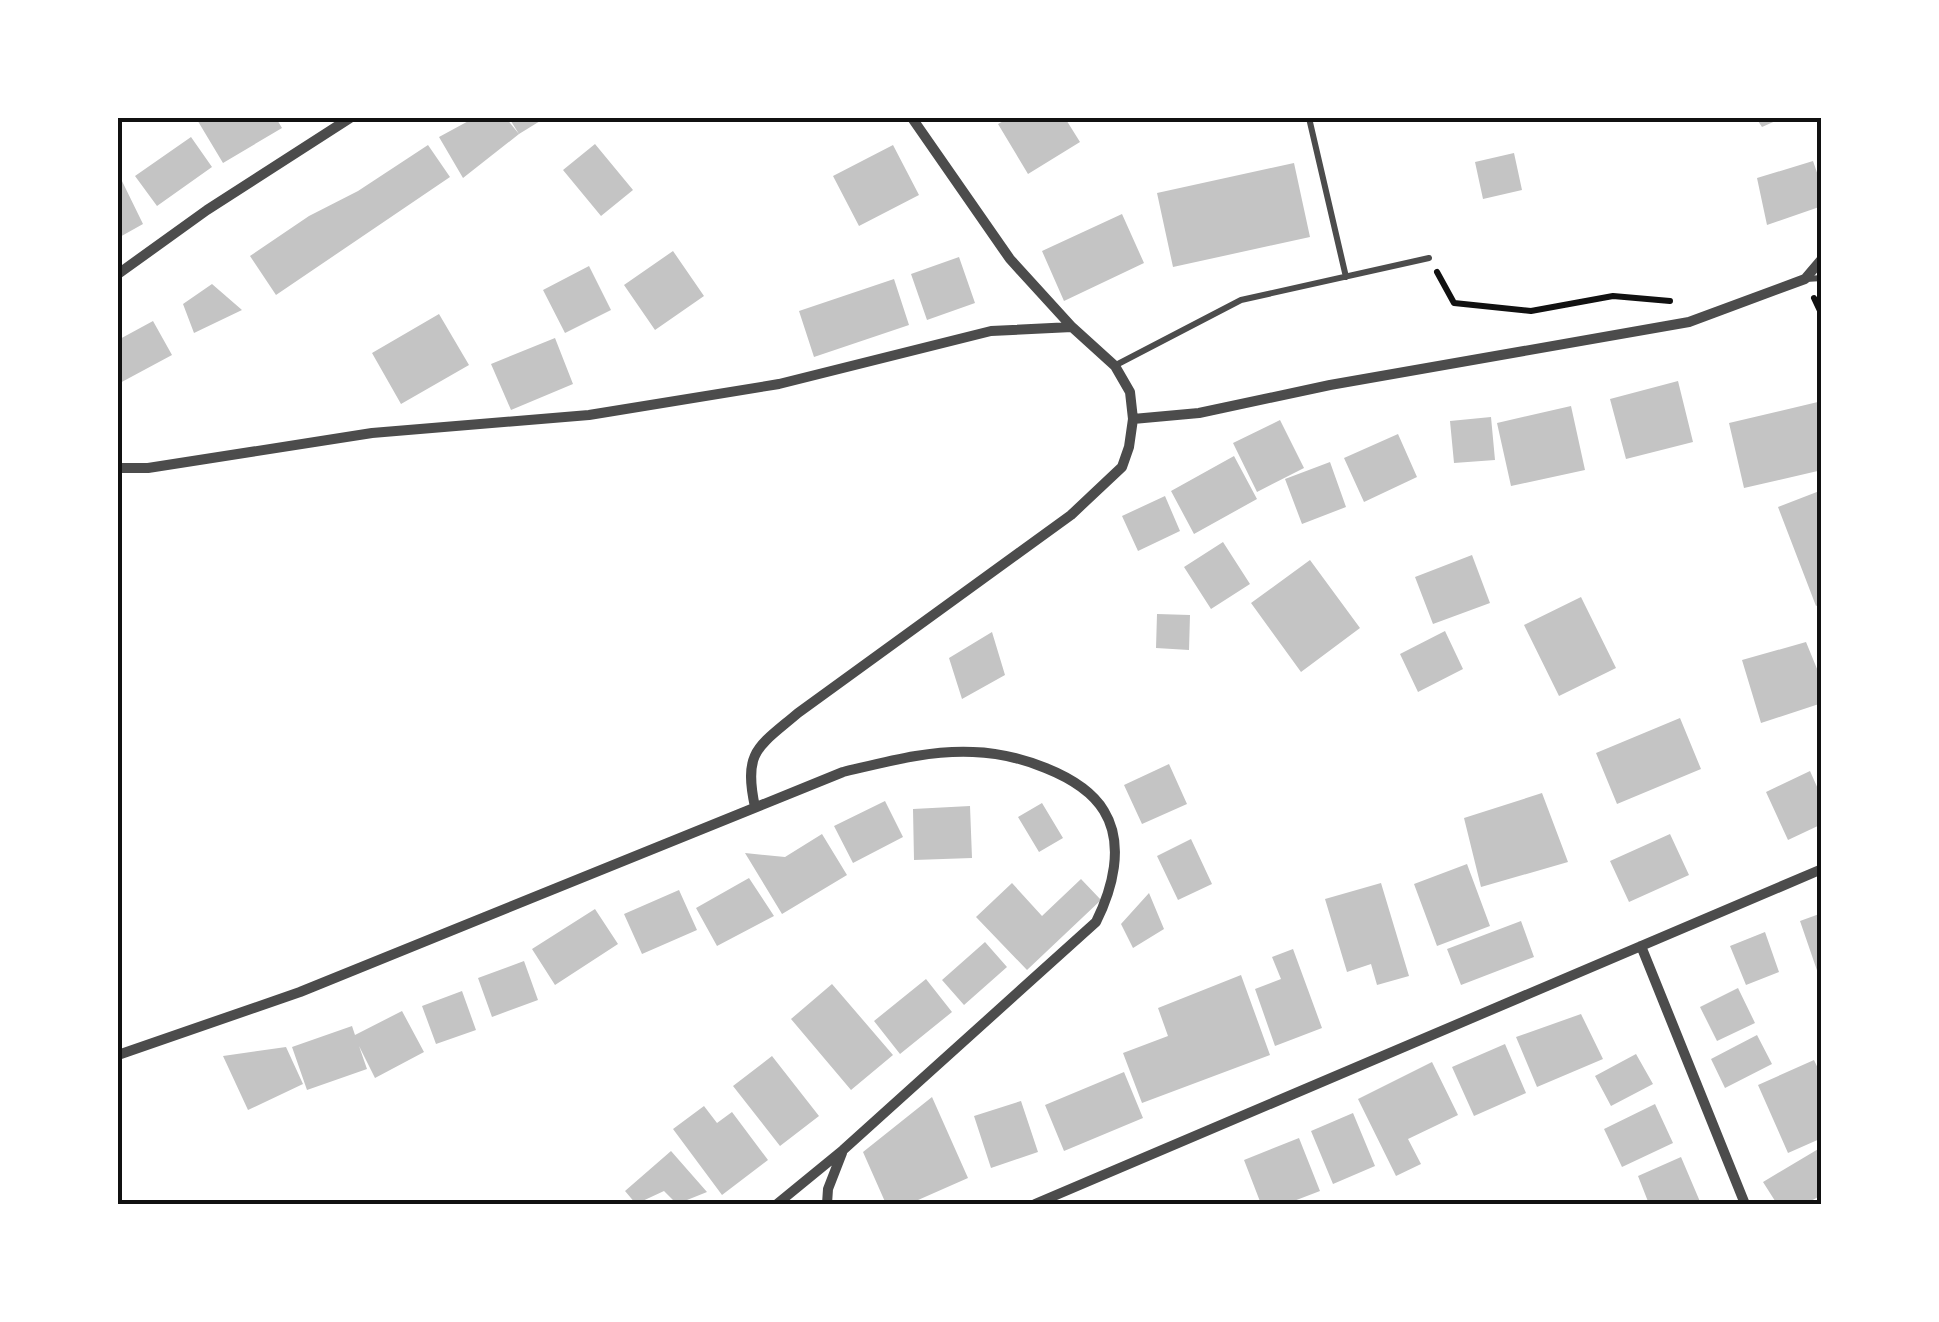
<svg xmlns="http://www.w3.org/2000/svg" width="1939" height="1322" viewBox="0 0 1939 1322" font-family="'Nunito Sans',sans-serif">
  <rect width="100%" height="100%" fill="#fff"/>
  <path fill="#c4c4c4" d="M196,118H276L282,128L223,163Z
    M474,118H506L519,134L463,178L439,137Z
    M509,118H545L519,134Z
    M1009,118H1065L1080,142L1028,174L998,124Z
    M1756,118H1782L1762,127Z
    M191,137L212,167L157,206L135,176Z
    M595,144L633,190L601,216L563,170Z
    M428,145L450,177L276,295L250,256L309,216L358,191Z
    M893,145L919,195L859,226L833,176Z
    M1514,153L1522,190L1483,199L1475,162Z
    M1813,161L1822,187V206L1767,225L1757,178Z
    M1294,163L1310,237L1173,267L1157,193Z
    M121,179L143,224L118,238V182Z
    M1122,214L1144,263L1064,301L1042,251Z
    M673,251L704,296L655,330L624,285Z
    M959,257L975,303L927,320L911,274Z
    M589,266L611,310L565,333L543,290Z
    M894,279L909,325L814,357L799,311Z
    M212,284L242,310L194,333L183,304Z
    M439,314L469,365L401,404L372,353Z
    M153,321L172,355L118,384V340Z
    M555,338L573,384L511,410L491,364Z
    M1678,381L1693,442L1626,459L1610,399Z
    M1822,401V470L1744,488L1729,423Z
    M1571,406L1585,470L1511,486L1497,423Z
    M1491,417L1495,460L1454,463L1450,421Z
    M1280,420L1304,468L1257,492L1233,443Z
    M1398,434L1417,477L1364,502L1344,458Z
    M1234,456L1257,499L1194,534L1171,491Z
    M1330,462L1346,507L1302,524L1285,479Z
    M1822,490V603L1816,606L1778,507Z
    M1165,496L1180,531L1138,551L1122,516Z
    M1223,542L1250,584L1211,609L1184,567Z
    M1472,555L1490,603L1433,624L1415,577Z
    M1310,560L1360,628L1301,672L1251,603Z
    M1581,597L1616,668L1559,696L1524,625Z
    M1157,614L1190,615L1189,650L1156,648Z
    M1445,631L1463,669L1418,692L1400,654Z
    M992,632L1005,675L962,699L949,658Z
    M1806,642L1822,681V703L1761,723L1742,660Z
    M1680,718L1701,769L1617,804L1596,753Z
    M1169,764L1187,804L1142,824L1124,785Z
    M1810,771L1822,798V824L1788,840L1766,792Z
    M1542,793L1568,862L1481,887L1464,818Z
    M885,801L903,837L853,863L834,826Z
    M1042,803L1063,838L1039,852L1018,817Z
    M970,806L972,858L914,860L913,809Z
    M822,834L847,875L782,914L745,853L785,857Z
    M1670,834L1689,875L1629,902L1610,861Z
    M1191,839L1212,884L1178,900L1157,856Z
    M1467,864L1490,926L1437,946L1414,884Z
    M749,878L774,916L717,946L696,908Z
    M1081,879L1101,900L1027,970L976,917L1012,883L1042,916Z
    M1381,883L1409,976L1377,985L1371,964L1347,972L1325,899Z
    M679,890L697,930L642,954L624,914Z
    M1149,893L1164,929L1133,948L1121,924Z
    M595,909L618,944L555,985L532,949Z
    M1822,913V981L1821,982L1800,921Z
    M1521,921L1534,957L1461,985L1447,949Z
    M1765,932L1779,972L1746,985L1730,946Z
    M985,942L1007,967L964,1005L942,980Z
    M1293,949L1322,1028L1275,1046L1255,989L1281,979L1272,957Z
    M524,961L538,1000L492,1017L478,978Z
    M1241,975L1270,1055L1142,1103L1123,1053L1168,1036L1158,1008Z
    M926,979L952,1012L900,1054L874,1021Z
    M832,984L893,1055L851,1090L791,1019Z
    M1738,988L1755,1023L1717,1041L1700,1007Z
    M462,991L476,1030L436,1044L422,1006Z
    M402,1011L424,1052L375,1078L359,1046L367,1069L307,1090L292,1047L352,1026L355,1035Z
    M1581,1014L1603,1059L1537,1087L1516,1037Z
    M1757,1035L1772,1064L1725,1088L1711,1059Z
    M1505,1044L1526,1093L1474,1116L1452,1067Z
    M286,1047L303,1084L248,1110L223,1056Z
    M1636,1054L1653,1084L1611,1106L1595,1076Z
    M772,1056L819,1116L780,1146L733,1086Z
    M1814,1060L1822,1077V1138L1788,1153L1758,1085Z
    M1432,1062L1458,1115L1408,1139L1421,1164L1396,1176L1358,1099Z
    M1124,1072L1143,1118L1064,1151L1045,1105Z
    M932,1097L968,1178L909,1204H886L863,1152Z
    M1021,1101L1038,1152L991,1168L974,1116Z
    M1655,1104L1673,1143L1622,1167L1604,1129Z
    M704,1106L717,1123L732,1112L768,1160L722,1195L673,1129Z
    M1353,1113L1375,1166L1333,1184L1311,1131Z
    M1299,1138L1320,1191L1286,1204H1261L1244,1160Z
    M1820,1148L1822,1195L1805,1204H1777L1763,1182Z
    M671,1151L707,1192L677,1204L664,1191L636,1204L625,1191Z
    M1681,1157L1701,1204H1649L1638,1176Z"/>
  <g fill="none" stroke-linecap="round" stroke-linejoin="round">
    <path stroke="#111" stroke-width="6" d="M1437,272L1454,303L1531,311L1613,296L1670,301
      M1814,298L1822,315"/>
    <path stroke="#4c4c4c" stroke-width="6" d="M1309,118L1346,277
      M1806,279L1822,278
      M1116,365L1241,300L1429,258"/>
    <path stroke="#4c4c4c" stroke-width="10" d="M118,274L207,210L350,118
      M1133,419L1199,413L1330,385L1689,322L1805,279L1822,259
      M118,468H148L372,433L589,415L779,384L991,331L1072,327
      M755,807C743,751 758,747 798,713L1071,515L1122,467L1129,447L1133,419L1130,392L1115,366L1072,327L1010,259L912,118
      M1641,946L1745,1204
      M118,1055L300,992L843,772C886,762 928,750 973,752C1014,753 1082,774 1104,811C1125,845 1112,890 1096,922L843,1150L777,1204
      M827,1204L828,1189L842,1153
      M1035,1204L1822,869"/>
  </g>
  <rect width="1939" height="1322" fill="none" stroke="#ffffff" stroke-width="240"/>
  <rect x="120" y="120" width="1699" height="1082" fill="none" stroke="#111" stroke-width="4"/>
</svg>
